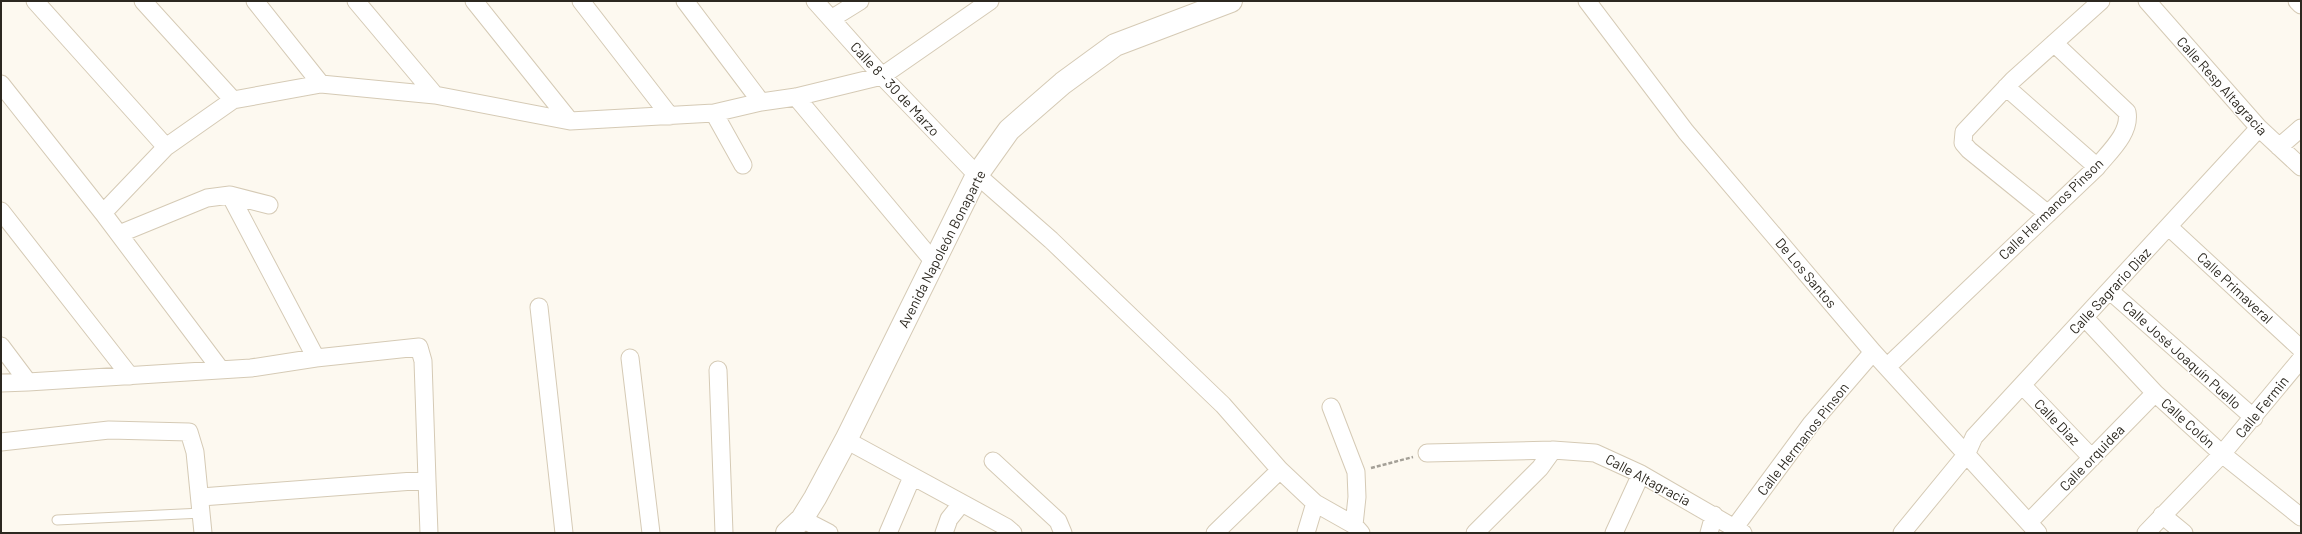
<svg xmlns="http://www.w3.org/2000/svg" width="2302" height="534" viewBox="0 0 2302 534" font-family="Barlow,sans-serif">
  <rect width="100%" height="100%" fill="#fdf9f0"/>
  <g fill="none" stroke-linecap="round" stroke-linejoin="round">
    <g stroke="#d5cab5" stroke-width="11">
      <path id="service" d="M57,520L202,513"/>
    </g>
    <g stroke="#d5cab5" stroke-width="19">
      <path id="minor" d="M35,1L166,147
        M143,1L233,100
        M255,1L321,84
        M356,1L435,95
        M474,1L570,121
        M581,1L670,116
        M685,1L761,102
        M815,1L882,76L977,175L1051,240L1223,405L1280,470L1315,503L1354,525L1361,533
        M1587,1L1686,132L1873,352L2038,533
        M2147,1L2259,128L2301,167
        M2297,1L2301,5
        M831,19L860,1
        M1,84L103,213L221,370
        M2006,87L2097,167
        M796,97L934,262
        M714,113L743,165
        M2279,147L2301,128
        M230,195L316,358
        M1,211L130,376
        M103,213L166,147L233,100L321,84L435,95L570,121L714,113L761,102L796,97L882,76L990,1
        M2048,214L1969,150L1963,143L1964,132L2013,80L2101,1
        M2169,227L2301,349
        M119,234L207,198L230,195L269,205
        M2110,291L2254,418
        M539,307L564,533
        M2085,318L2155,393L2222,454L2301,517
        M1,346L28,382L251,368L316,358L419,347L423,361L427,480
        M630,358L651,533
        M1887,367L2097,167C2109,152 2131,133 2127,112L2054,43
        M718,370L724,533
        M1,383L28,382
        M2023,386L2092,458
        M1331,407L1356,472L1357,497L1354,525
        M846,440L1006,527L1013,533
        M1,442L109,430L189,432L195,452L203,533
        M1427,453L1553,450L1595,453L1641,474L1743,533
        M993,461L1058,521L1063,533
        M201,497L427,480L429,533
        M2162,515L2184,533
        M802,519L829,533
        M2029,522L2155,393
        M1735,527L1811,424L1873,352
        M888,533L912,477
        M944,533L949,519L961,504
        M1215,533L1280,470
        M1306,533L1315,503
        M1475,533L1540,468L1553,450
        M1614,533L1641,474
        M1709,533L1714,515
        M1902,533L1966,455L1974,437L2259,128
        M2146,533L2222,454L2301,359"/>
    </g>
    <g stroke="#d5cab5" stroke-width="24">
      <path id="secondary" d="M787,533L802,519L815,498L846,440L977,175L1009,130L1063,83L1115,45L1231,1"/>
    </g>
    <path stroke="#a4a097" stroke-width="2.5" stroke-dasharray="4 2" stroke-linecap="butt" d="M1371,468L1413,457"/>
    <use href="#service" stroke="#fff" stroke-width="9"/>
    <use href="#minor" stroke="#fff" stroke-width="17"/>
    <use href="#secondary" stroke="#fff" stroke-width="22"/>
  </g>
  <g text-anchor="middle" stroke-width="3" stroke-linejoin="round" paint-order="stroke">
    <g font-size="14" fill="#2c2820" stroke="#fff">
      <text transform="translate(2222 86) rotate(48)" y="5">Calle Resp Altagracia</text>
      <text transform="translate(895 89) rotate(47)" y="5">Calle 8 - 30 de Marzo</text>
      <text transform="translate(2051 209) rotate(-44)" y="5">Calle Hermanos Pinson</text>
      <text transform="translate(942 249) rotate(-63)" y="5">Avenida Napoleón Bonaparte</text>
      <text transform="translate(1806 273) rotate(50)" y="5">De Los Santos</text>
      <text transform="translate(2235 288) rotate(43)" y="5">Calle Primaveral</text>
      <text transform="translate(2110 291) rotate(-47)" y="5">Calle Sagrario Diaz</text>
      <text transform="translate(2182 355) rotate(42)" y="5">Calle José Joaquín Puello</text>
      <text transform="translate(2262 407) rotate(-51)" y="5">Calle Fermin</text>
      <text transform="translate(2057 422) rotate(46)" y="5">Calle Diaz</text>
      <text transform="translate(2188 423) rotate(42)" y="5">Calle Colón</text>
      <text transform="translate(1803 439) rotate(-52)" y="5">Calle Hermanos Pinson</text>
      <text transform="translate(2092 458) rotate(-46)" y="5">Calle orquidea</text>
      <text transform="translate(1648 480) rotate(28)" y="5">Calle Altagracia</text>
    </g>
  </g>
  <rect width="2302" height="534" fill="none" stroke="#2c2820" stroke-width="4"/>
</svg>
